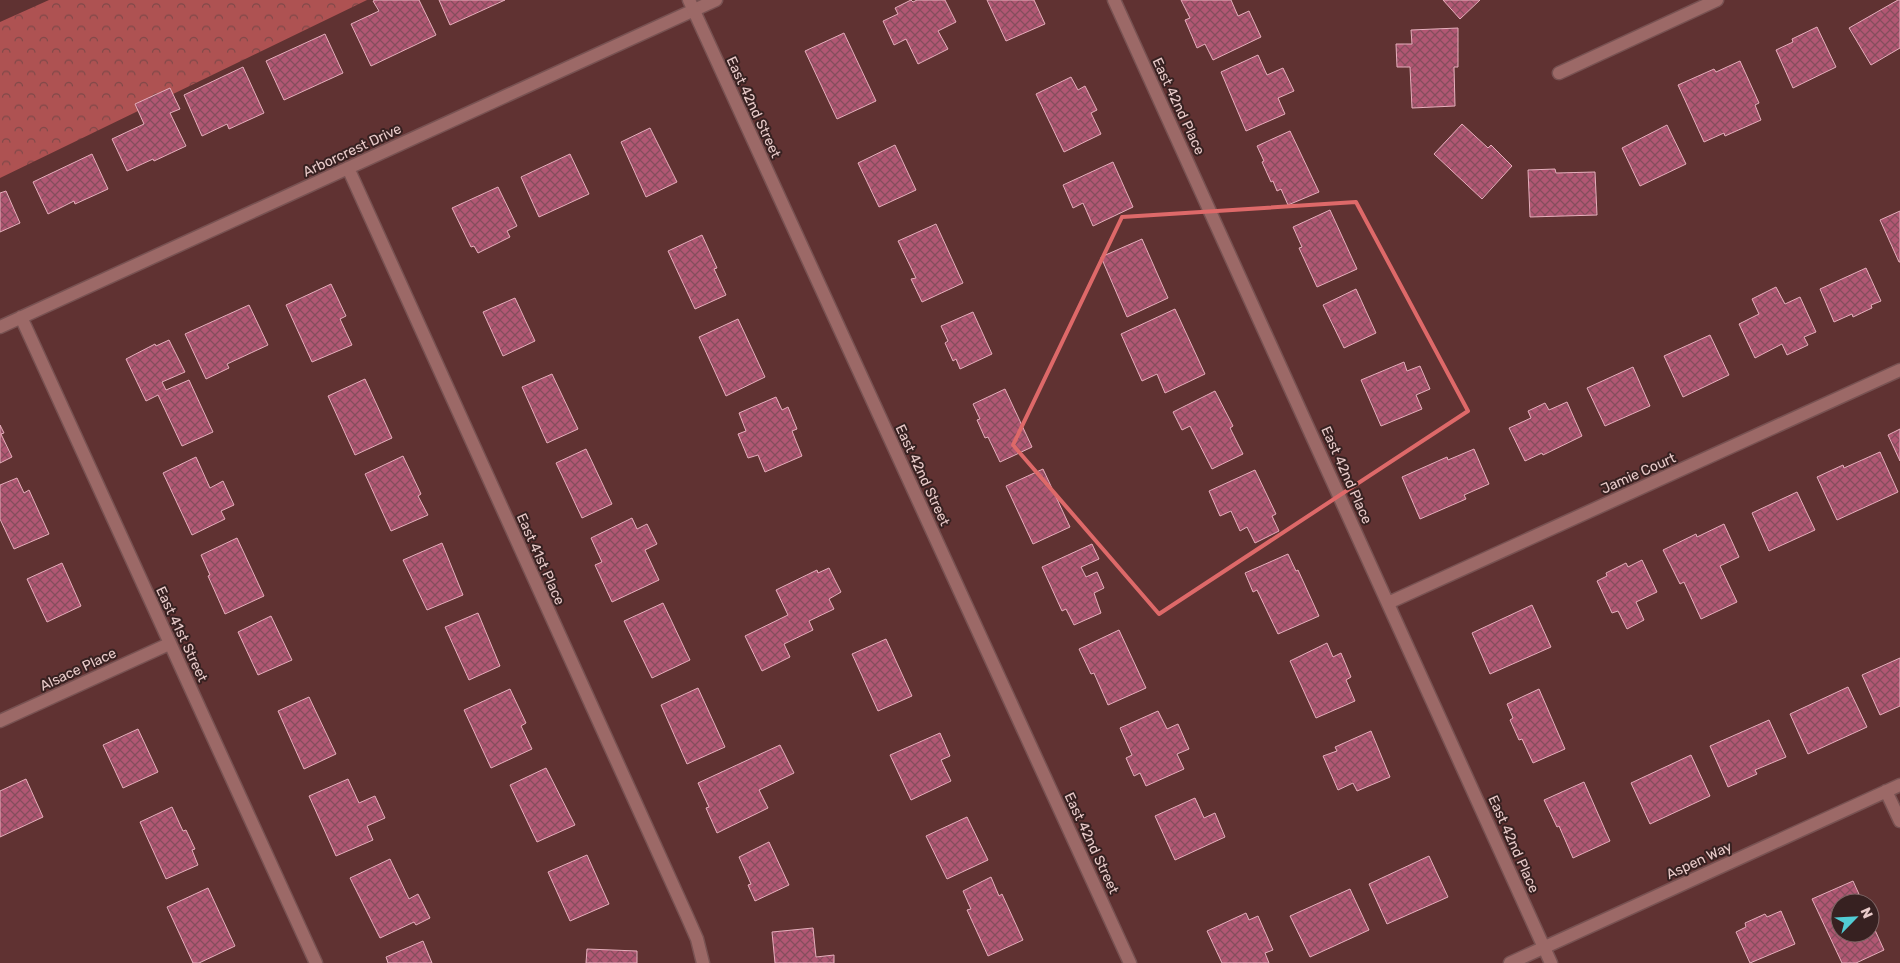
<svg xmlns="http://www.w3.org/2000/svg" width="1900" height="963" viewBox="0 0 1900 963" font-family="Rubik,sans-serif">
  <defs>
    <pattern id="forest-crowns" width="20" height="18" patternUnits="userSpaceOnUse" patternTransform="scale(1.25)"><rect width="20" height="18" fill="#ae5252"/><path d="M2 6a3 3 0 1 1 6 0M12 15a3 3 0 1 1 6 0" fill="none" stroke="#7f4949"/></pattern>
    <pattern id="building-cross-hatch" width="8" height="8" patternUnits="userSpaceOnUse" patternTransform="scale(1.25)"><rect width="8" height="8" fill="#b15773"/><path d="M0 0l8 8M0 8l8-8" fill="none" stroke="#864d5d"/></pattern>
  </defs>
  <rect width="100%" height="100%" fill="#603232"/>
  <path fill="url(#forest-crowns)" d="M49,0H367L0,178V22Z"/>
  <path fill="url(#building-cross-hatch)" stroke="#e5afbc" d="M375,0H419L436,35L371,66L351,24L379,11L373,1Z
    M439,0H505L450,25Z
    M911,0L913,2L917,0H945L956,22L938,31L948,49L918,64L906,39L894,45L883,21L898,14L895,8Z
    M987,0H1034L1045,24L1006,41Z
    M1181,0H1231L1238,16L1249,11L1261,37L1213,60L1205,44L1197,48L1185,20L1190,18Z
    M1443,0H1480L1460,19Z
    M1898,0H1900V48L1871,65L1849,28Z
    M1817,27L1836,67L1793,88L1776,50L1793,42L1792,39Z
    M1458,28V67H1454L1455,106L1412,108L1410,67H1397L1396,44H1412L1411,30Z
    M844,33L876,101L837,119L805,51Z
    M325,34L343,73L284,100L266,61Z
    M1258,55L1267,75L1283,68L1294,91L1278,98L1285,114L1246,131L1221,72Z
    M1740,61L1759,103L1755,105L1761,120L1725,136L1724,133L1704,142L1678,85L1714,69L1716,72Z
    M243,67L264,113L229,129L227,124L202,136L184,95Z
    M1071,77L1078,90L1085,86L1097,110L1091,113L1101,134L1064,152L1036,94Z
    M170,88L180,109L170,113L186,146L154,161L153,159L127,171L112,139L144,124L135,104Z
    M1462,124L1488,148L1491,145L1512,166L1482,199L1434,154Z
    M1667,125L1686,164L1640,186L1622,148Z
    M650,128L677,182L646,197L621,142Z
    M1290,131L1319,192L1288,205L1281,189L1277,191L1273,181L1271,182L1262,162L1264,161L1257,146Z
    M895,145L916,190L879,207L858,163Z
    M92,154L108,189L75,204L74,201L48,214L33,182Z
    M570,154L589,194L539,217L521,177Z
    M1113,162L1133,207L1093,226L1083,203L1073,208L1063,185Z
    M1555,169L1556,173L1595,172L1597,215L1530,217L1528,170Z
    M498,187L517,226L507,231L510,237L478,253L474,246L471,247L452,208Z
    M6,191L20,223L0,232V193Z
    M1330,210L1357,269L1317,287L1299,248L1302,247L1293,227Z
    M1900,211V262H1899L1880,220Z
    M936,224L963,283L922,302L911,279L916,278L898,241Z
    M702,235L717,268L714,269L726,295L695,309L668,251Z
    M1142,239L1168,298L1127,317L1101,257Z
    M1866,268L1881,301L1871,305L1872,308L1853,317L1852,314L1834,322L1820,289Z
    M331,284L346,316L340,319L352,345L312,362L286,305Z
    M1776,287L1785,304L1800,297L1816,332L1804,337L1808,345L1787,355L1782,344L1755,358L1739,324L1759,314L1752,299Z
    M1356,289L1376,333L1344,348L1323,305Z
    M515,298L535,341L503,356L483,312Z
    M249,305L268,345L227,364L229,368L206,379L185,334Z
    M1175,309L1205,374L1165,393L1157,374L1142,381L1121,334Z
    M973,312L992,354L960,369L956,359L953,361L945,343L948,341L941,326Z
    M738,319L765,377L726,396L699,337Z
    M1710,335L1729,375L1683,397L1664,356Z
    M169,340L185,372L162,382L166,390L189,380L213,432L182,446L158,395L146,401L126,359L155,344L156,346Z
    M1404,362L1407,371L1420,366L1430,389L1416,395L1422,409L1381,426L1361,380Z
    M1633,367L1650,406L1605,426L1587,388Z
    M552,374L578,429L547,443L522,387Z
    M365,379L392,438L355,455L328,396Z
    M1005,389L1032,447L1000,462L988,437L985,438L977,420L980,419L973,404Z
    M1215,391L1233,426L1230,428L1243,454L1212,469L1190,426L1182,430L1173,412Z
    M776,397L782,410L788,407L797,429L792,431L802,456L765,472L758,455L748,458L738,434L746,431L739,413Z
    M1567,402L1582,436L1543,455L1542,453L1525,461L1509,428L1531,418L1528,411L1545,403L1549,410Z
    M0,425L4,433L1,434L12,457L0,463Z
    M1900,429V461L1888,435Z
    M586,449L612,504L582,518L556,463Z
    M1474,449L1489,484L1464,495L1466,499L1420,519L1402,477L1447,457L1448,460Z
    M1880,452L1898,492L1837,520L1817,477L1843,465L1844,468Z
    M403,456L421,494L418,496L428,515L391,531L365,474Z
    M196,457L210,488L223,481L234,505L221,511L225,519L192,535L163,473Z
    M1043,469L1070,527L1033,544L1006,486Z
    M1255,470L1276,514L1272,516L1279,531L1255,543L1247,527L1240,531L1231,511L1220,516L1209,491Z
    M17,478L24,493L29,490L49,534L14,549L0,519V485Z
    M1797,492L1815,530L1769,551L1752,513Z
    M632,518L637,529L647,524L657,544L645,550L659,580L612,602L595,565L602,562L591,538Z
    M1724,524L1739,557L1720,566L1737,602L1701,619L1684,582L1680,584L1663,550L1696,534L1697,537Z
    M237,538L264,596L225,614L208,576L210,575L201,555Z
    M442,543L463,595L427,610L403,560Z
    M1092,544L1099,559L1081,567L1086,577L1097,572L1104,588L1094,593L1101,613L1074,625L1066,609L1062,611L1042,567Z
    M1288,554L1296,571L1298,570L1319,616L1278,634L1257,590L1253,592L1245,573Z
    M1642,560L1657,592L1636,602L1644,620L1627,629L1618,611L1612,613L1597,581L1607,576L1606,573L1626,563L1628,567Z
    M62,563L81,606L47,622L27,579Z
    M829,568L841,592L829,599L834,609L809,621L813,630L784,644L790,657L762,671L745,636L788,615L776,590L817,570L818,573Z
    M663,603L690,660L652,678L624,621Z
    M1532,605L1551,647L1490,674L1472,633Z
    M478,613L500,666L469,680L445,627Z
    M271,616L292,660L258,675L238,632Z
    M1119,630L1146,688L1108,705L1094,673L1091,674L1079,649Z
    M886,639L912,696L878,711L852,654Z
    M1327,643L1333,657L1341,653L1351,677L1346,680L1355,701L1316,718L1290,661Z
    M1900,658V706L1880,715L1862,675Z
    M1848,687L1867,727L1808,754L1790,714Z
    M698,688L725,747L687,764L661,705Z
    M510,689L526,723L521,726L532,749L491,768L464,710Z
    M1539,689L1565,749L1533,763L1522,739L1519,740L1510,720L1513,718L1507,704Z
    M309,697L336,754L304,769L278,711Z
    M1158,711L1167,729L1178,724L1189,749L1177,754L1184,769L1146,786L1140,773L1134,776L1126,758L1132,755L1120,728Z
    M1769,720L1786,757L1755,770L1757,774L1728,787L1710,746Z
    M138,729L158,772L123,788L103,745Z
    M1371,731L1390,777L1357,791L1353,783L1338,790L1323,756L1337,751L1335,747Z
    M940,733L950,756L941,760L951,781L911,800L890,755Z
    M780,745L794,773L759,790L768,808L717,833L706,808L709,807L698,783Z
    M1691,755L1710,796L1650,824L1631,783Z
    M546,768L575,825L537,842L510,785Z
    M26,779L43,817L0,837V791Z
    M348,779L359,803L375,796L385,818L367,826L373,840L336,856L309,796Z
    M1584,782L1610,841L1573,858L1559,826L1557,827L1544,800Z
    M1195,798L1204,818L1215,813L1225,837L1175,860L1155,816Z
    M172,807L183,831L186,830L195,849L192,850L198,865L166,879L140,822Z
    M967,817L988,860L947,879L926,836Z
    M769,842L789,885L755,901L748,885L751,884L739,857Z
    M587,855L609,904L570,921L548,872Z
    M1429,856L1448,897L1387,924L1369,884Z
    M390,859L409,899L418,894L430,918L416,925L414,922L380,938L350,878Z
    M991,877L999,896L1002,894L1023,940L988,956L967,910L971,909L963,891Z
    M1853,881L1863,903H1840V933H1870V919L1884,950L1856,963H1842L1812,899Z
    M208,888L235,946L199,963H193L167,907Z
    M1350,889L1369,930L1310,957L1290,916Z
    M1781,911L1795,944L1750,963L1736,932L1746,927L1745,923L1765,914L1767,917Z
    M1246,913L1249,920L1258,916L1273,950L1265,953L1269,963H1222L1207,931Z
    M813,928L816,957L834,955V963H775L772,932Z
    M423,941L432,963H388L386,957Z
    M587,949L637,951V963H586Z"/>
  <g fill="none" stroke-linecap="round" stroke-linejoin="round">
    <g stroke="#785252" stroke-width="15">
      <path id="minor" d="M1114,0L1551,963
        M1559,73L1717,0
        M348,168L686,914L697,939L703,963
        M21,317L316,963
        M0,327L716,0
        M1388,603L1900,370
        M0,721L169,644
        M1886,791L1900,821
        M1510,963L1900,785"/>
    </g>
    <g stroke="#785252" stroke-width="15">
      <path id="tertiary" d="M689,0L1130,963"/>
    </g>
    <use href="#minor" stroke="#9c6967" stroke-width="12"/>
    <use href="#tertiary" stroke="#9c6967" stroke-width="12"/>
  </g>
  <path fill="none" stroke="#de6969" stroke-width="4" stroke-linejoin="round" d="M1356,202L1468,411L1159,614L1013,445L1122,217Z"/>
  <g text-anchor="middle" stroke-width="4" stroke-linejoin="round" paint-order="stroke">
    <g font-size="14" fill="#e9cbca" stroke="#372121">
      <text transform="translate(1179 106) rotate(65)" y="5">East 42nd Place</text>
      <text transform="translate(754 107) rotate(65)" y="5">East 42nd Street</text>
      <text transform="translate(352 150) rotate(-25)" y="5">Arborcrest Drive</text>
      <text transform="translate(1638 473) rotate(-24)" y="5">Jamie Court</text>
      <text transform="translate(923 475) rotate(65)" y="5">East 42nd Street</text>
      <text transform="translate(1347 475) rotate(66)" y="5">East 42nd Place</text>
      <text transform="translate(541 559) rotate(66)" y="5">East 41st Place</text>
      <text transform="translate(182 634) rotate(65)" y="5">East 41st Street</text>
      <text transform="translate(78 669) rotate(-25)" y="5">Alsace Place</text>
      <text transform="translate(1092 843) rotate(65)" y="5">East 42nd Street</text>
      <text transform="translate(1514 844) rotate(66)" y="5">East 42nd Place</text>
      <text transform="translate(1699 860) rotate(-25)" y="5">Aspen Way</text>
    </g>
  </g>
  <g transform="translate(1855 918) rotate(66)"><circle r="24" fill="#372121" stroke="#7e6565"/>
  <path d="M0-4L9 19L0 12L-9 19Z" fill="#51ccd4"/>
  <text y="-8" font-size="14" font-weight="bold" text-anchor="middle" fill="#e9cbca">N</text>
  </g>
</svg>
